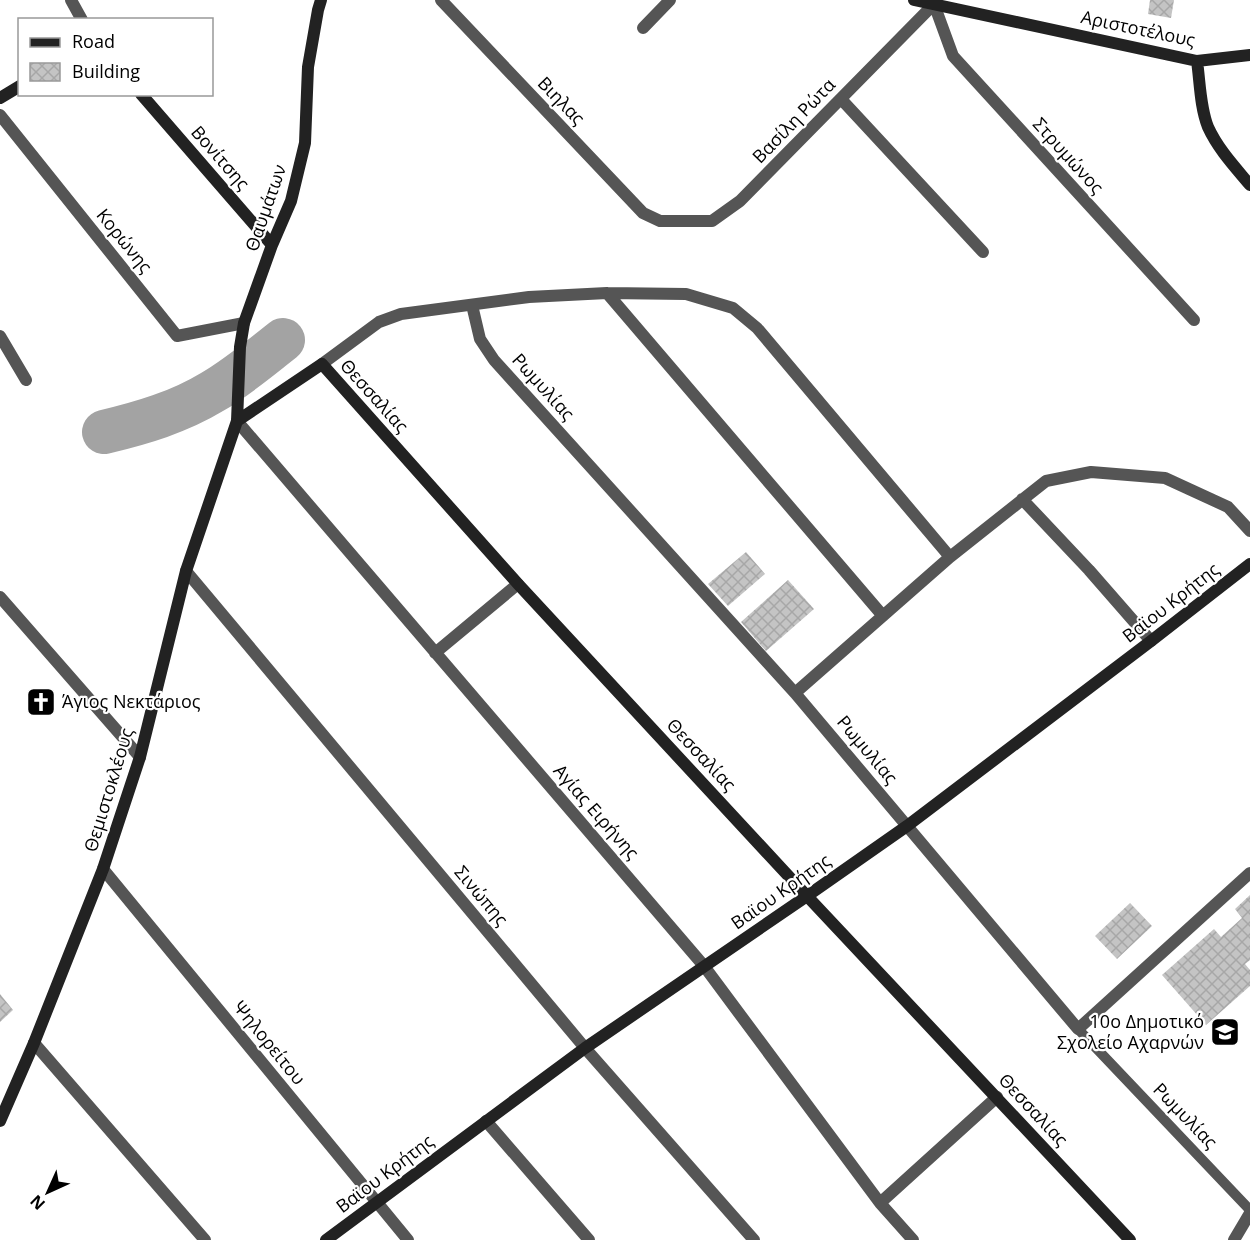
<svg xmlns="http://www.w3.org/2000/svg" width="1250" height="1240" viewBox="0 0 1250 1240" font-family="'Open Sans',sans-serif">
  <defs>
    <pattern id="building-cross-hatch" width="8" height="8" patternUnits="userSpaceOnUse" patternTransform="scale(1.5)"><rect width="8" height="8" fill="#c4c4c4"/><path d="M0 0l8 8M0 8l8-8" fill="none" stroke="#a7a7a7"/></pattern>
  </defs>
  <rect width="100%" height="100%" fill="#fff"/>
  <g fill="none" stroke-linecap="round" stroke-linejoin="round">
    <path stroke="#a3a3a3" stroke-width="44" d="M104,432C142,423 179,412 212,392C238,377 260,358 283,340"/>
  </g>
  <path fill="url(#building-cross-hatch)" d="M1150,0H1174L1171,18L1148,14Z
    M746,552L765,574L728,606L708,584Z
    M788,580L814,609L766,651L741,622Z
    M1250,895V960L1245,964L1250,970V986L1206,1025L1162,975L1214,929L1221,937L1242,918L1235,909Z
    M1130,903L1152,926L1117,959L1095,936Z
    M0,994L13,1010L0,1022Z"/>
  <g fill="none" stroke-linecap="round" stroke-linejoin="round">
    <path stroke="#555" stroke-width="10" d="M1078,1029L1250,1210"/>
    <path stroke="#555" stroke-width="12" d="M71,0L82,20
      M441,0L643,213L660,221H712L740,201L934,4L953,56L1194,320
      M643,28L670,0
      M841,99L983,252
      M0,115L177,336L244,323
      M607,293L883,616
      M472,305L480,339L494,360L795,693L1078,1029L1250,873
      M0,336L26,380
      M322,364L379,322L401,314L529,297L607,293L686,294L733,308L757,328L950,557
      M237,421L704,966L880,1203L913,1240
      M1022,499L1089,570L1151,641
      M186,571L585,1048L754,1240
      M0,597L140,757
      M435,653L518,584
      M795,693L950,557L1046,481L1091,472L1165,478L1228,507L1250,531
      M103,869L408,1240
      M34,1043L205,1240
      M486,1121L589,1240
      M880,1203L997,1097
      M1234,1240L1250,1213"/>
    <path stroke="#222" stroke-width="12" d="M914,0L1197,61L1250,55
      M1197,61C1200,82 1200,107 1208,127C1218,149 1235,167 1250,185
      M141,94L272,245
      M0,98L20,86
      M237,421L322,364L518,584L807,896L1130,1240
      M0,1121L34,1043L103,869L140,757L186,571L237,421L240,347L244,323L272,245L291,201L305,143L308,67L318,10L321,0
      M326,1240L585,1048L807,896L907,826L1151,641L1250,564"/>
  </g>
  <defs>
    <g id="church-square" transform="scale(1.5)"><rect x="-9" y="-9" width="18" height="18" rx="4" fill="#000" stroke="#fff"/><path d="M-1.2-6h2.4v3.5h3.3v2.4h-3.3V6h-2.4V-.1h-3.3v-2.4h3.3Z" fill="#fff"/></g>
    <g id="school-square" transform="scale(1.5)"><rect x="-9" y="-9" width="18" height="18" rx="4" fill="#000" stroke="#fff"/><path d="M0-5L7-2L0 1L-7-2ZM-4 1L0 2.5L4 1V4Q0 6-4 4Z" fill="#fff"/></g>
  </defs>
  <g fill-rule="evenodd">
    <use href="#church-square" x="41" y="702"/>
    <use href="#school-square" x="1225" y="1032"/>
  </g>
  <g text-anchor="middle" stroke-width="4.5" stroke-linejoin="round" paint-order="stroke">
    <g font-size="18" fill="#000" stroke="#fff">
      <text transform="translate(1138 29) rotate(12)" y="6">Αριστοτέλους</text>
      <text transform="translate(561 101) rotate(46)" y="6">Βιηλας</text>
      <text transform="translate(794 121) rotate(-46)" y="6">Βασίλη Ρώτα</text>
      <text transform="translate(1068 156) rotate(48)" y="6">Στρυμώνος</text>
      <text transform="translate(220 158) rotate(49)" y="6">Βονίτσης</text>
      <text transform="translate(266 208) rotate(-71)" y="6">Θαυμάτων</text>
      <text transform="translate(124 241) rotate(51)" y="6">Κορώνης</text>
      <text transform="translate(543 387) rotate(48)" y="6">Ρωμυλίας</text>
      <text transform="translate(374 396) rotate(48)" y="6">Θεσσαλίας</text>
      <text transform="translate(1171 603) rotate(-38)" y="6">Βαϊου Κρήτης</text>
      <text transform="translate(867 750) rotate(50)" y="6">Ρωμυλίας</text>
      <text transform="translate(701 755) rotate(47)" y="6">Θεσσαλίας</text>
      <text transform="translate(109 790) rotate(-73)" y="6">Θεμιστοκλέους</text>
      <text transform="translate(596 812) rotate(49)" y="6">Αγίας Ειρήνης</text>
      <text transform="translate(781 892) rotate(-35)" y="6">Βαϊου Κρήτης</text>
      <text transform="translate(481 896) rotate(50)" y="6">Σινώπης</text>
      <text transform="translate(269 1043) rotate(51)" y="6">Ψηλορείτου</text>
      <text transform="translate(1033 1110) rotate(47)" y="6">Θεσσαλίας</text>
      <text transform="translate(1185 1116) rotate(46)" y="6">Ρωμυλίας</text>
      <text transform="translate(385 1174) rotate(-37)" y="6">Βαϊου Κρήτης</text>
    </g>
    <g font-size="18" fill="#000" stroke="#fff" text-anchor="start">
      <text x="62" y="708">Άγιος Νεκτάριος</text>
      <text x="1204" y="1028" text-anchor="end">10ο Δημοτικό<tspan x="1204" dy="21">Σχολείο Αχαρνών</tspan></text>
    </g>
  </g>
  <rect x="18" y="18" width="195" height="78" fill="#ffffff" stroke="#999999" stroke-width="1.5"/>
  <rect x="30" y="38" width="30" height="9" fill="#222222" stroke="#999999" stroke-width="1.5"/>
  <text x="72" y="48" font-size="18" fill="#000000">Road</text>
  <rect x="30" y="63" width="30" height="18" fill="url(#building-cross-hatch)" stroke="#999999" stroke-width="1.5"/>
  <text x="72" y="78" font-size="18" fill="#000000">Building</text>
  <g transform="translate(48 1192) rotate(225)" stroke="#ffffff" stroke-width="4.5" paint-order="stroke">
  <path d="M0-4.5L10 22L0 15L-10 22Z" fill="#000000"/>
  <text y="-9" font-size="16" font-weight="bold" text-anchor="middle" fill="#000000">N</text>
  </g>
</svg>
